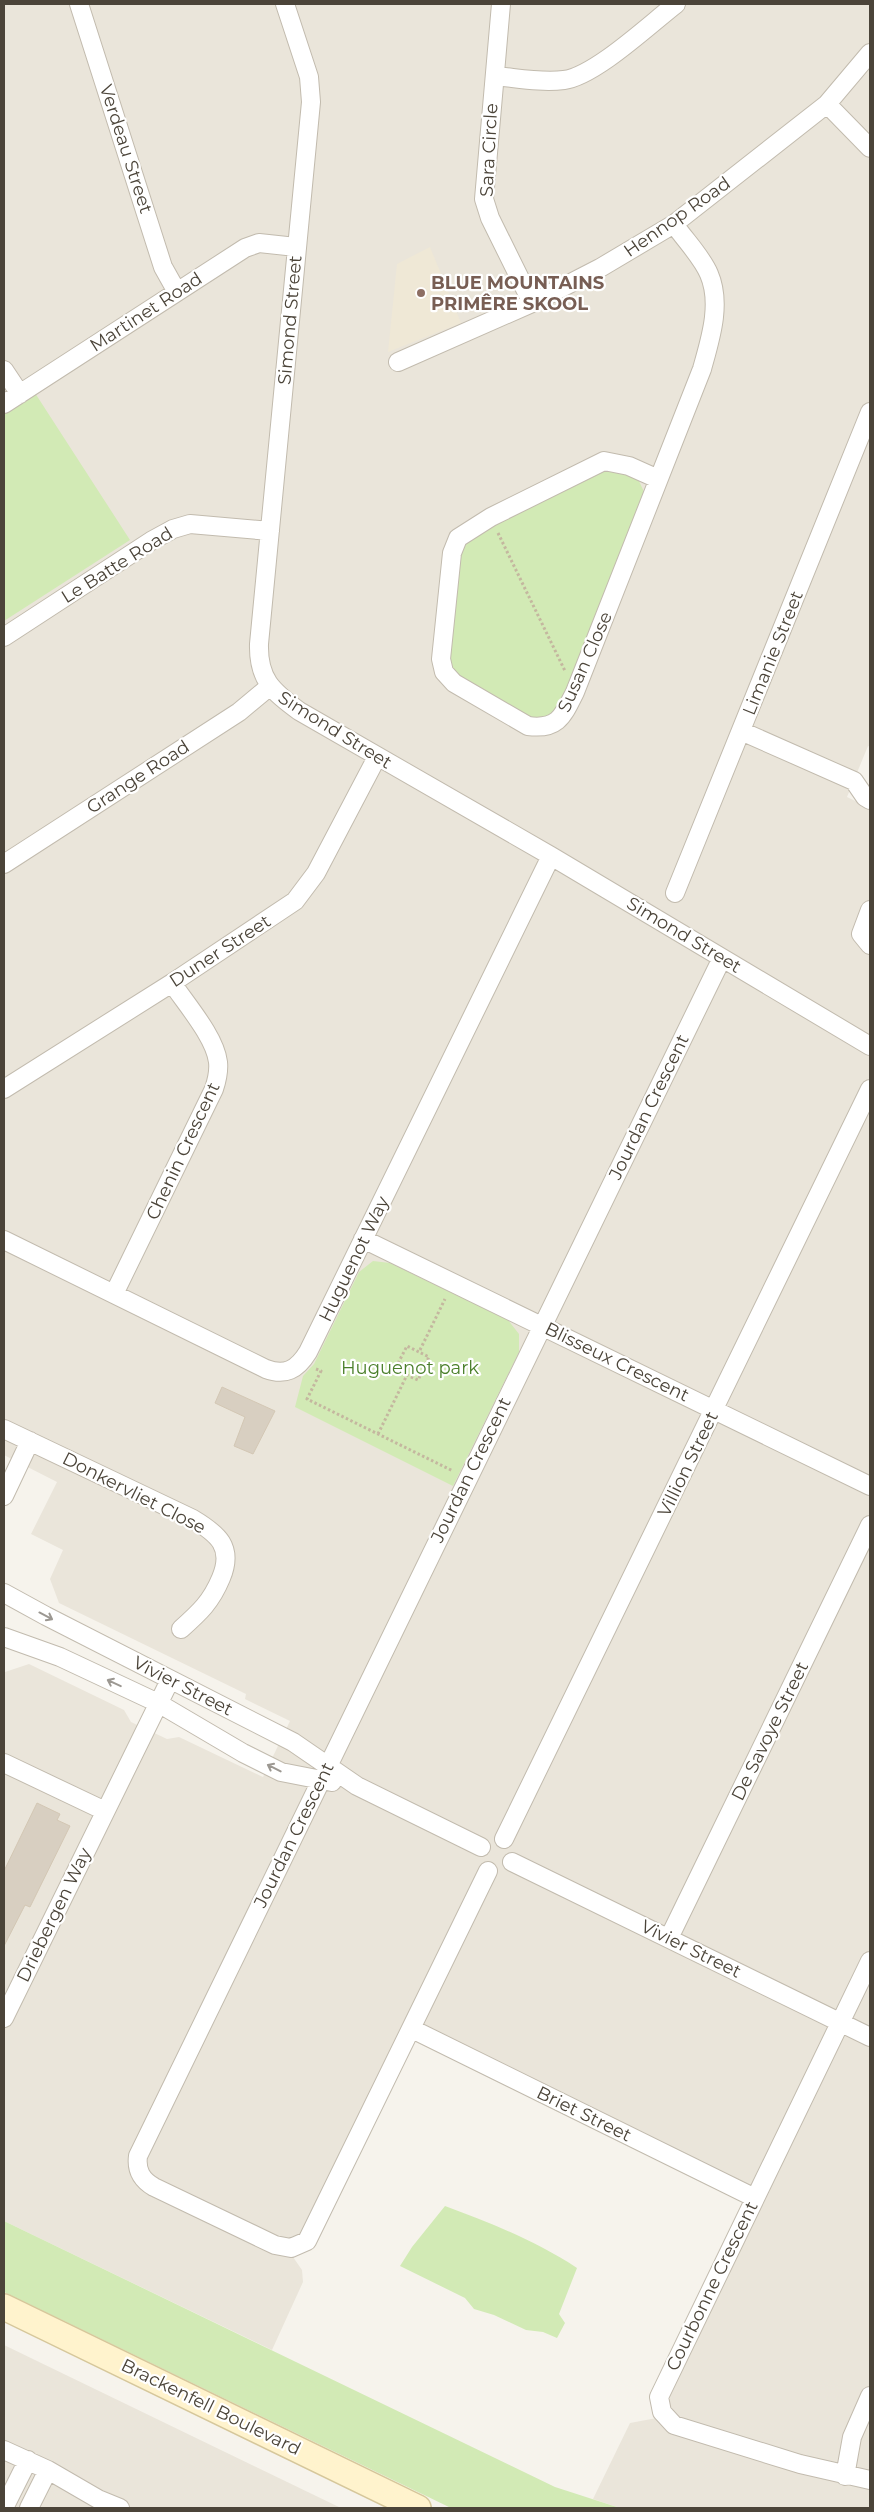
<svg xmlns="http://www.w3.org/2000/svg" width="874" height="2512" viewBox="0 0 874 2512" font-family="Montserrat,sans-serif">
  <rect width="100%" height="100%" fill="#f6f3ec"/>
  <path fill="#eae5da" d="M4,4H870V747L868,746L847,797L870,808V2508H620L593,2499L630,2423L662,2417L660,2411L753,2199L413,2032L311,2238L292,2249L293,2257L302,2270L303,2282L272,2350L4,2221L5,1672L29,1664L124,1710L131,1722L167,1739L179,1737L263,1777L290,1721L245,1699L246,1694L59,1603L50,1579L63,1550L31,1534L57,1482L4,1455Z
    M4,2345L341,2508H4Z"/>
  <path fill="#efe8d6" d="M430,247L461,323L388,352L397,264Z"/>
  <path fill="#d2eab5" d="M35,393L130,540L4,621V413Z
    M617,470L639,481L645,494L561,706C554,716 543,721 531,719C519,717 471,684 457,675L450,663L449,655L458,558L463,545L474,535L597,471Z
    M373,1261L390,1263L508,1320L519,1334V1352L453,1486L295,1407L303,1376L314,1364L359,1272Z
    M445,2206C491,2223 536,2241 577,2268L559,2314L565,2323L557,2338L543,2332L526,2330L494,2315L474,2309L465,2298L400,2266L412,2247Z
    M4,2221L555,2487L620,2508H451L4,2292Z"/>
  <path fill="#d8cfc1" stroke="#d3c7b4" d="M222,1387L275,1411L253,1454L234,1446L245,1417L215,1403Z
    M37,1803L60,1814L57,1820L70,1826L30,1907L25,1905L4,1946V1871Z"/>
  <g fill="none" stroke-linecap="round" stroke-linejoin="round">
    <g stroke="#c2bbae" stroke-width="20">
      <path id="street" d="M79,4L163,267L177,292
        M285,4L309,77L311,102L259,644C258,679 272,691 299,711L551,856L870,1046
        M501,4L484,199L490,218L532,303
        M495,76C517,78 541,83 564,80C595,76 650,24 676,4
        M827,104L870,148
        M398,362L532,303L600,268L674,224L827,104L870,53
        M4,370L20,394
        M4,404L245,248L259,243L296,247
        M658,479L629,466L604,461L491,517L458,538L452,553L441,659L444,672L454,683L528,726C558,730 563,716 575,692L702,369C710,340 722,304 709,274C702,257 685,240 674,224
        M4,637L151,541L173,529L190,524L270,531
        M741,731L854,781L865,797L870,800
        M4,864L239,712L269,687
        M675,893L870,412
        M870,910L861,934L870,945
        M4,1089L172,983L295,901L316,873L377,757
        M363,1239L870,1486
        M4,1240L266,1369C285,1376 297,1370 308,1352L551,856
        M114,1294L214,1089C217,1080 219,1071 218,1062C215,1037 186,1004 172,983
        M4,1429L193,1519C218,1534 234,1547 221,1578C211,1602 200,1612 181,1629
        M4,1496L30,1441
        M4,1593L46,1616L293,1742L357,1786L481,1847
        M4,1637L60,1657L158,1703L243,1753L281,1772L332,1782
        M4,1763L105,1811
        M504,1839L870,1089
        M512,1862L870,2037
        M488,1871L307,2241L291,2248L275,2245L154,2187C142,2180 136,2171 138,2156L722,958
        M669,1938L870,1525
        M870,1961L659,2397L662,2412L674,2425L800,2464L870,2480
        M4,2018L170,1680
        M412,2029L755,2198
        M4,2450L48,2470L98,2499L120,2508
        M845,2476L852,2437L870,2396
        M4,2508L28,2460
        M29,2508L48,2470"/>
    </g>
    <g stroke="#d6c79b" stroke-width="28">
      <path id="secondary" d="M4,2307L418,2508"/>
    </g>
    <path stroke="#c4b79f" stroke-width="3" stroke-dasharray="2.5 2.5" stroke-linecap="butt" d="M498,533L565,671
      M316,1369L321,1371L307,1399L453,1471
      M407,1375L395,1369L407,1346L419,1352L445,1299
      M378,1434L407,1375L418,1380L429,1357L419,1352"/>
    <use href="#street" stroke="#fff" stroke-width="18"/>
    <use href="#secondary" stroke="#fff3cd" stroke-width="25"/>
  </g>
  <defs><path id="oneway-shaft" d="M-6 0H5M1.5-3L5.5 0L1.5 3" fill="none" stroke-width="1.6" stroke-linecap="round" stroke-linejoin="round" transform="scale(1.25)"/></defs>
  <g stroke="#9c9892">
    <use href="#oneway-shaft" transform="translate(46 1616) rotate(28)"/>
    <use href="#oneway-shaft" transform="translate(114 1683) rotate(-155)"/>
    <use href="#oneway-shaft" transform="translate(274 1768) rotate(-153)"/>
  </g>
  <circle fill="#8d6e63" stroke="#fff" stroke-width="2" cx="421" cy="293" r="5"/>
  <g text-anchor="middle" stroke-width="4.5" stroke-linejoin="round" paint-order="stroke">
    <g font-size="18" fill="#4b4439" stroke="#fff">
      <text transform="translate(126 149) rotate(72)" y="6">Verdeau Street</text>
      <text transform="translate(489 150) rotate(-87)" y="6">Sara Circle</text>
      <text transform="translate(677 217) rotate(-35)" y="6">Hennop Road</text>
      <text transform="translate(146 312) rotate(-33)" y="6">Martinet Road</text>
      <text transform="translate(290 320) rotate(-85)" y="6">Simond Street</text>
      <text transform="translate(117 565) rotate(-32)" y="6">Le Batte Road</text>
      <text transform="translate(773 653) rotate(-68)" y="6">Limanie Street</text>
      <text transform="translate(585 662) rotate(-66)" y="6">Susan Close</text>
      <text transform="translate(335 730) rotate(32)" y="6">Simond Street</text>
      <text transform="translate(138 777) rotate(-33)" y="6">Grange Road</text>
      <text transform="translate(684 935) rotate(31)" y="6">Simond Street</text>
      <text transform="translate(220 951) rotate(-33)" y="6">Duner Street</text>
      <text transform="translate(649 1107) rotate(-64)" y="6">Jourdan Crescent</text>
      <text transform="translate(183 1151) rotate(-65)" y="6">Chenin Crescent</text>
      <text transform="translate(354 1259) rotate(-64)" y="6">Huguenot Way</text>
      <text transform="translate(617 1362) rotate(26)" y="6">Blisseux Crescent</text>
      <text transform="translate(688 1464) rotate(-64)" y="6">Villion Street</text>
      <text transform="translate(471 1470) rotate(-64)" y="6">Jourdan Crescent</text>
      <text transform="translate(134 1493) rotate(27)" y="6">Donkervliet Close</text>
      <text transform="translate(183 1686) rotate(27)" y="6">Vivier Street</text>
      <text transform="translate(770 1731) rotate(-64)" y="6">De Savoye Street</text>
      <text transform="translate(294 1835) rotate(-64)" y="6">Jourdan Crescent</text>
      <text transform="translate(54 1915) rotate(-64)" y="6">Driebergen Way</text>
      <text transform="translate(691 1949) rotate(26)" y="6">Vivier Street</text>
      <text transform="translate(584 2114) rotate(26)" y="6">Briet Street</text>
      <text transform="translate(712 2286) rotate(-64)" y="6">Courbonne Crescent</text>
      <text transform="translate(211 2407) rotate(26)" y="6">Brackenfell Boulevard</text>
    </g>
    <g font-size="18" font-weight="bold" fill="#785e54" stroke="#fff" text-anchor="start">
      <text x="431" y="289">BLUE MOUNTAINS<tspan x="431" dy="21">PRIMÊRE SKOOL</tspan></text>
    </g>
    <g font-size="18" fill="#4a7f2a" stroke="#fff">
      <text x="410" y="1374">Huguenot park</text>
    </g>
  </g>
  <rect width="874" height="2512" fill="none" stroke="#4b4439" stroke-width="10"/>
</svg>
